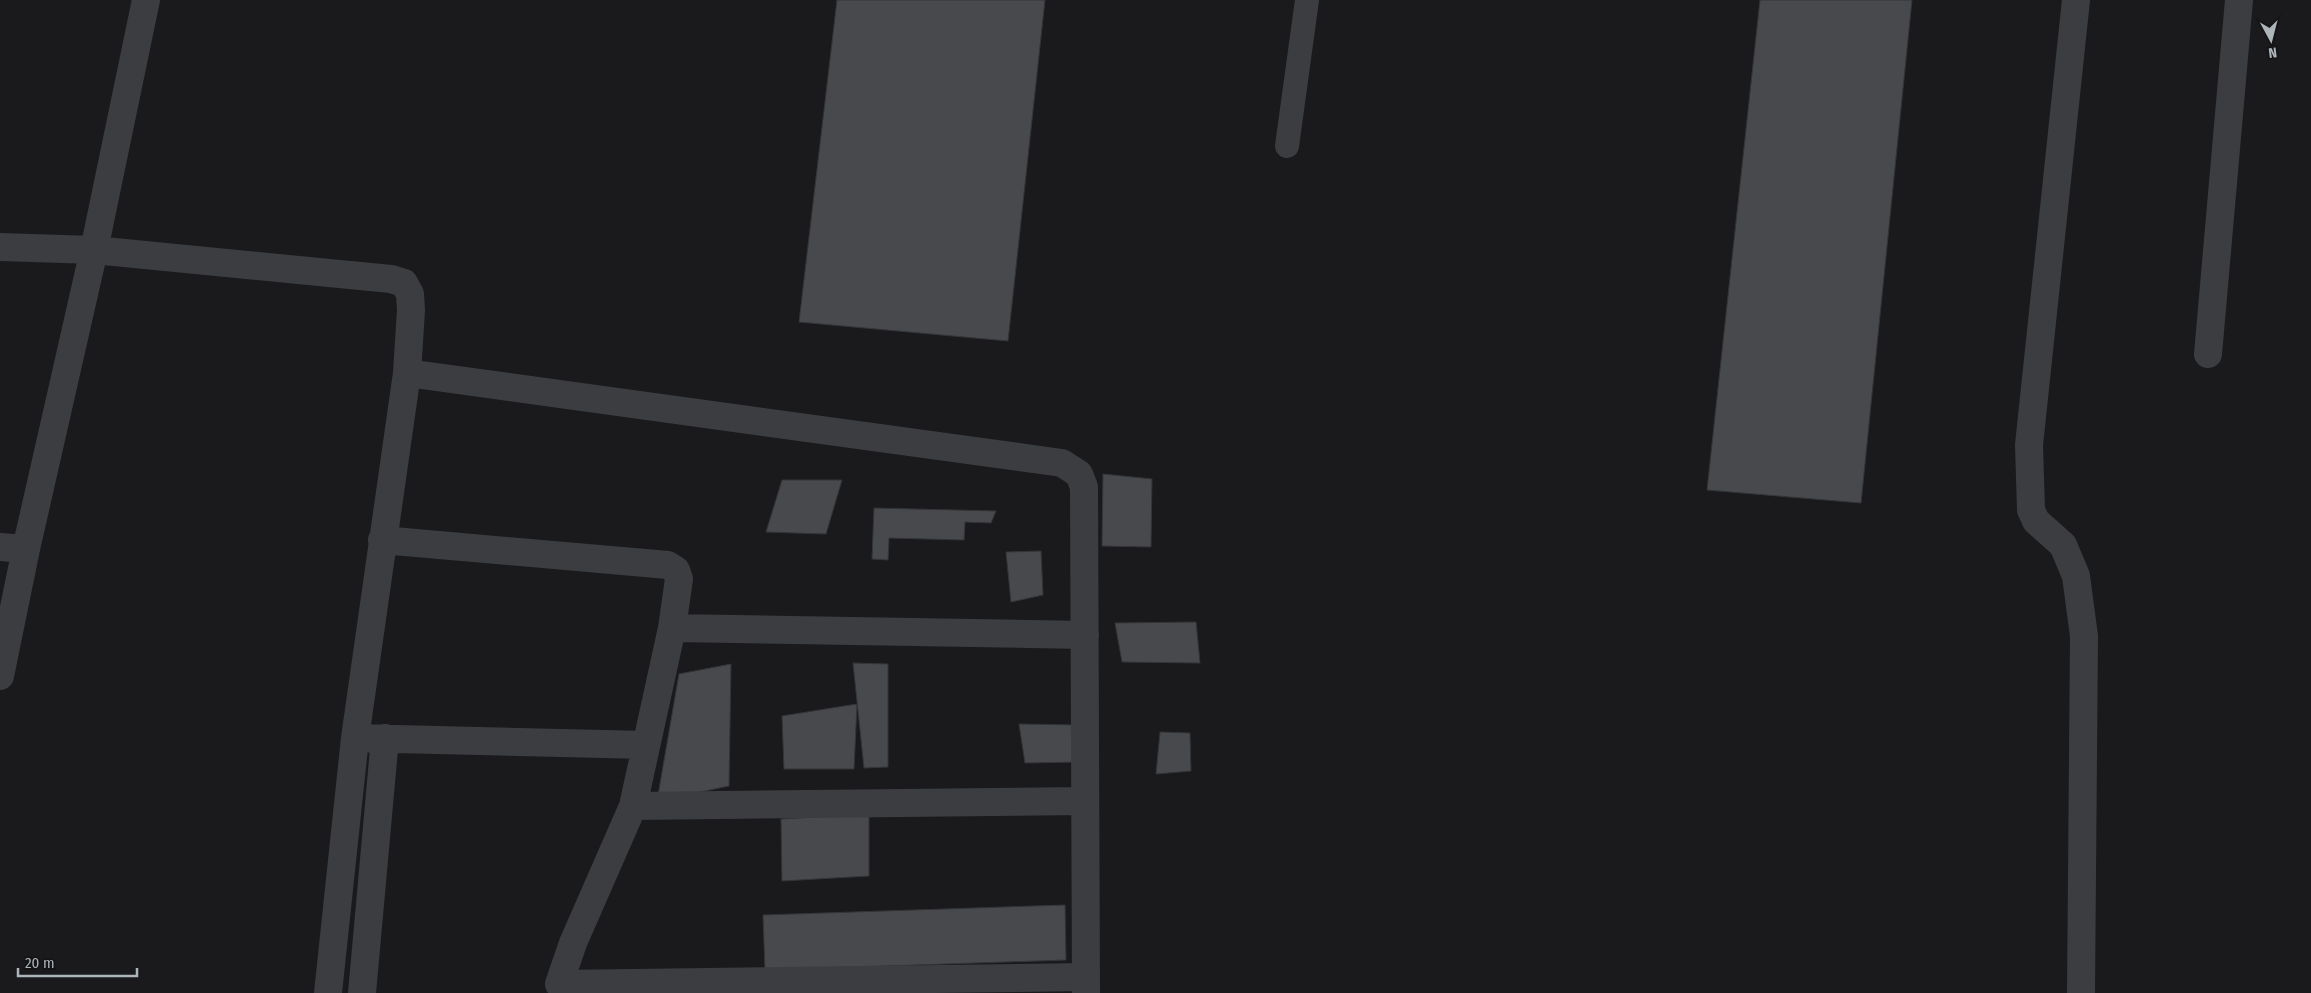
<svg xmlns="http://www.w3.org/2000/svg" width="2311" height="993" viewBox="0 0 2311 993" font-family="'Fira Sans Condensed',sans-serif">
  <rect width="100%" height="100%" fill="#1a1a1c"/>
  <path fill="#47494c" stroke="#343538" d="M837,0H1045L1008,341L799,322Z
    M1760,0H1912L1861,503L1707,490Z
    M1103,474L1152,479L1151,547L1102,546Z
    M782,480H842L826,534L766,532Z
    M874,508L996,511L991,523L965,522L964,540L889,538L888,560L872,559Z
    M1041,551L1043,595L1011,602L1006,552Z
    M1196,622L1200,663L1122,662L1115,623Z
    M853,663L888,664V767L864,768Z
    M731,664L729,786L657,801L679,674Z
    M857,704L854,769H784L782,716Z
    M1019,724L1075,725L1077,762L1025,763Z
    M1160,732L1190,733L1191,771L1156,774Z
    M869,814V876L782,881L781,819Z
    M1065,905L1066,960L765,970L763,915Z"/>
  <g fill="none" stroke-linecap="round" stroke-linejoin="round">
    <path stroke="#3b3d41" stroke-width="24" d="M1287,146L1307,0"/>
    <path stroke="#3b3d41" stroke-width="28" d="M2076,0L2029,445L2031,510L2036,521L2063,545L2076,576L2084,636L2081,993
      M0,247L94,250L391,279L404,283L410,294L411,310L407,373L355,738
      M2208,354L2239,0
      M407,373L1062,463L1079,474L1084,487L1086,993
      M382,540L668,565L676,570L679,579L672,628L633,806
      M0,547L26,549
      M672,628L1085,635
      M0,676L26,549L94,250L146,0
      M1085,801L633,806L573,943L559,984L1086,977
      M328,993L355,738L646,745
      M362,993L385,738"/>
  </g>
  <g transform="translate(2271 40) rotate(173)" stroke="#151517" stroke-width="4" paint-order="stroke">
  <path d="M0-4L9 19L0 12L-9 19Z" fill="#adb4ba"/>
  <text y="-8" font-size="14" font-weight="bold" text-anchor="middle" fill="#adb4ba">N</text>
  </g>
  <path d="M18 968v8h119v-8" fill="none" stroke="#adb4ba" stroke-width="2.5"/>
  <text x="25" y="968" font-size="15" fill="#adb4ba" stroke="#151517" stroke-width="4" paint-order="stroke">20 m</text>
</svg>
